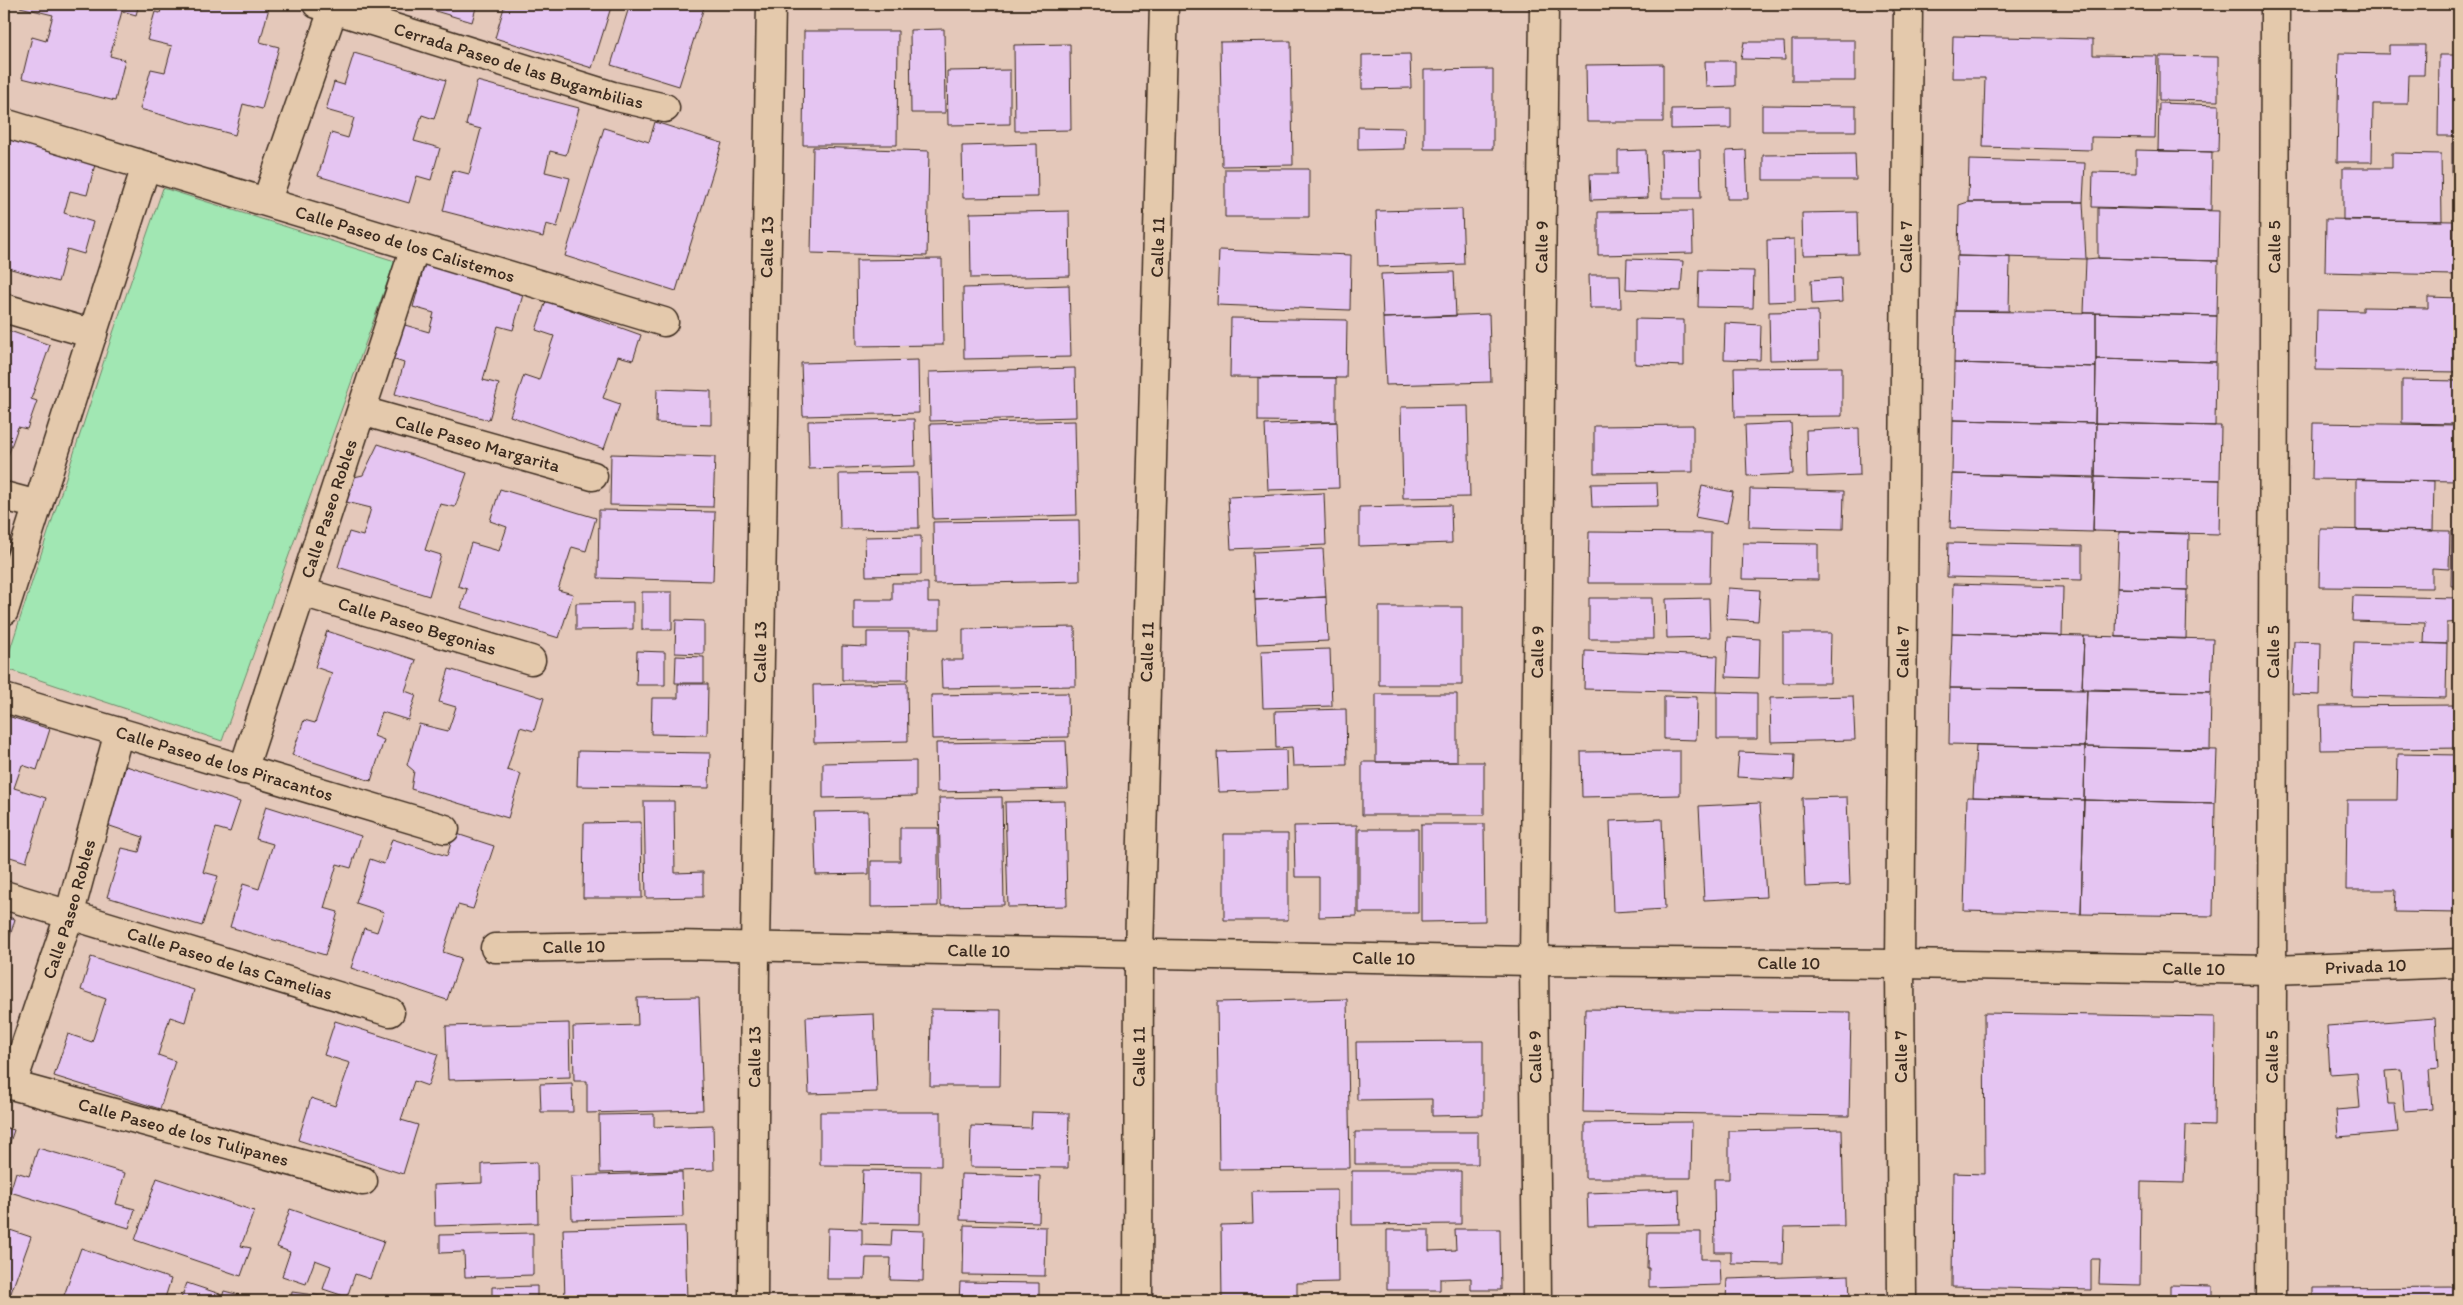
<svg xmlns="http://www.w3.org/2000/svg" width="2463" height="1305" viewBox="0 0 2463 1305" font-family="Itim,sans-serif">
  <rect width="100%" height="100%" fill="#e4c8ba"/>
  <filter id="ink" filterUnits="userSpaceOnUse"><feTurbulence type="fractalNoise" baseFrequency=".02" numOctaves="2"/><feDisplacementMap in="SourceGraphic" scale="10" xChannelSelector="R" yChannelSelector="G"/><feConvolveMatrix kernelMatrix="1 2 1 2 8 2 1 2 1" color-interpolation-filters="sRGB"/></filter>
  <g filter="url(#ink)">
    <path fill="#a1e7b3" stroke="#6e8868" d="M163,188L395,261L222,741L4,668L112,336Z"/>
    <path fill="#e5c5f2" stroke="#3b2a1e" d="M21,4H139L136,15L122,11L110,56L125,60L115,101L22,78L32,37L46,41L53,15L20,7Z
      M163,4H270L260,42L279,47L262,109L243,104L235,135L140,109L151,69L165,72L172,46L147,40L155,12L160,13Z
      M412,4H477L472,22Z
      M505,4H612L592,68L495,38Z
      M630,4H705L679,86L611,65Z
      M944,29L945,113H911L910,30Z
      M804,31H898L897,145H803Z
      M1953,36L2093,39V55L2157,56L2155,138L2091,137V150L1983,147L1985,78H1952Z
      M1792,40H1855V81H1792Z
      M1291,41L1293,165L1222,166L1220,42Z
      M1744,42H1784L1785,60L1741,59Z
      M1070,44L1071,130L1015,131L1014,45Z
      M2389,45H2425L2424,75H2408L2407,104H2373L2372,162H2337L2339,53L2389,54Z
      M354,53L446,80L434,119L422,115L414,141L440,148L431,180L417,176L409,203L318,176L331,133L348,138L354,118L326,110L334,82L344,85Z
      M1410,54L1411,88L1362,89V55Z
      M2439,55H2459V136H2438Z
      M2159,56L2218,57V101L2159,100Z
      M1705,61H1735V86L1706,87Z
      M1663,64V122H1587L1586,65Z
      M1493,69V149H1424V70Z
      M1010,70V124L948,125L947,71Z
      M477,81L579,108L566,155L550,151L545,172L570,178L557,227L546,224L543,237L443,211L453,170L469,174L481,129L466,125Z
      M2159,103L2219,105L2218,152L2158,151Z
      M1762,105L1856,106V131H1762Z
      M1731,108V128L1671,129V109Z
      M655,122L722,143L676,291L565,256L604,128L649,142Z
      M4,127L98,153L87,195L70,191L64,213L93,222L84,254L67,249L58,282L4,267Z
      M1358,127L1405,128L1404,149L1358,150Z
      M2452,143H2459V175H2452Z
      M1037,144L1038,197L963,198L962,146Z
      M813,147L929,151L927,256L811,253Z
      M1646,150L1648,198L1591,200L1590,174H1618V151Z
      M1700,150L1701,198H1662L1661,151Z
      M1746,150L1748,199H1727L1726,151Z
      M2136,150L2212,152L2211,210L2092,207L2093,172L2136,173Z
      M2392,153L2441,154L2442,221L2343,220V168H2392Z
      M1855,154L1856,180H1763V155Z
      M1969,160L2085,163L2083,202H1968Z
      M1225,169H1309V217H1225Z
      M2456,185H2459V218H2456Z
      M1968,202H2083L2086,259L1958,256L1959,205Z
      M2098,208L2219,211L2218,261L2098,258Z
      M1462,209L1464,264L1378,267L1376,211Z
      M1069,211L1070,276L971,278L970,213Z
      M1692,211L1693,253L1598,255V212Z
      M1857,212L1858,254L1803,255L1802,213Z
      M2326,219L2454,221L2453,275L2325,272Z
      M1794,239L1795,301L1768,302L1767,240Z
      M1219,250L1351,255L1350,310L1217,305Z
      M1957,256L2010,257L2009,311H1955Z
      M2098,258L2218,261L2217,316L2084,313L2086,259Z
      M942,259L943,345L857,346L856,260Z
      M1627,259L1683,261L1681,291L1626,289Z
      M425,263L524,291L513,330L498,326L483,380L499,384L489,420L395,394L404,363L389,358L398,323L429,332L434,313L413,307Z
      M1699,270L1754,271L1753,308L1698,307Z
      M1454,272L1456,316L1383,318L1381,274Z
      M1589,275H1620L1621,308H1590Z
      M1841,278L1842,302L1812,304L1811,280Z
      M1069,285L1071,357L964,359L963,288Z
      M2428,297L2459,298V372L2316,370L2317,310L2363,311V307L2428,308Z
      M546,301L641,335L633,360L618,356L603,398L620,404L604,449L510,416L524,375L539,380L554,336L536,330Z
      M1818,311L1819,359L1770,360L1769,312Z
      M1955,311L2096,313V367L1954,363Z
      M2096,313L2217,316L2216,362L2096,359Z
      M1489,314L1491,382L1386,385L1383,318Z
      M1231,318L1347,320L1346,378L1230,377Z
      M1635,319L1684,320V366L1635,364Z
      M1725,323L1761,325L1760,360L1724,359Z
      M4,329L50,345L31,399L37,401L27,429L18,427L5,464Z
      M2096,359L2216,362L2215,426L2095,423Z
      M918,360L919,413L803,416L801,363Z
      M1954,363L2096,367L2095,423L1953,420Z
      M1842,367V416L1735,417L1734,368Z
      M1075,368L1076,417L930,421L929,372Z
      M1258,378H1336V422L1258,421Z
      M2402,380L2459,381V424L2402,423Z
      M657,389L711,391V425L656,423Z
      M1468,406L1470,497L1403,498L1401,407Z
      M914,419L915,466L809,469L808,421Z
      M1953,420L2096,423L2095,477L1952,474Z
      M1075,421L1077,515L933,519L930,424Z
      M1337,422L1339,488L1268,490L1265,425Z
      M1791,423L1793,474L1747,476L1745,425Z
      M2096,423L2221,426L2220,480L2095,477Z
      M2313,423L2459,425V481L2312,479Z
      M1693,425V472L1594,473V426Z
      M1859,428L1860,475L1807,477L1806,430Z
      M378,444L467,473L455,507L440,504L425,550L441,555L429,596L338,567L349,532L363,536L371,508L338,500L345,479L363,475Z
      M611,454L715,457L713,507L610,505Z
      M918,473L919,528L840,529L839,474Z
      M1952,474L2094,478L2093,532L1950,528Z
      M2095,477L2220,480L2219,534L2093,531Z
      M2356,479L2434,481L2433,531L2356,530Z
      M1657,483L1658,506L1592,507L1591,484Z
      M1702,486L1733,492L1727,523L1695,517Z
      M500,489L596,518L586,551L572,547L558,590L573,594L559,638L461,608L467,589L458,586L471,543L499,551L507,527L490,521Z
      M1750,489L1844,491L1843,529L1749,527Z
      M1324,493L1326,545L1231,549L1228,497Z
      M1451,505L1452,543L1359,546V507Z
      M599,510L715,512L713,581L598,578Z
      M1079,520L1080,581L934,584L933,522Z
      M2320,529L2450,531L2449,569L2432,568V588L2319,587Z
      M2452,530H2459V586H2451Z
      M1589,532L1711,533L1710,583H1588Z
      M2119,532L2189,534L2188,590L2117,588Z
      M921,536V575L866,576L865,537Z
      M1743,543L1818,544V580L1742,579Z
      M1948,543L2082,546V580L1947,577Z
      M1323,549L1326,597L1255,600L1253,552Z
      M892,583H928V602H940V629H854V600H892Z
      M1953,584L2063,587L2062,636L1952,633Z
      M1728,588L1760,590L1758,621L1726,619Z
      M2117,588L2187,590L2186,639L2116,637Z
      M642,592H672V630H642Z
      M2353,596L2459,598V622L2447,623V644L2424,643L2425,623L2352,621Z
      M1326,597L1328,641L1257,644L1255,600Z
      M1589,598H1652L1653,639H1589Z
      M1709,598L1710,637L1667,638L1666,599Z
      M633,602V629L576,630V603Z
      M1379,607H1462V685H1379Z
      M676,620L704,621V654L675,653Z
      M1075,627L1076,686L942,688L941,660H963V629Z
      M327,631L416,660L405,691L416,695L408,720L382,712L374,736L384,740L371,781L292,755L304,720L315,723L332,673L315,667Z
      M867,632H909L908,680H842V646L867,647Z
      M1783,633H1831L1830,683H1783Z
      M1952,633L2084,636L2082,690L1950,688Z
      M2084,636L2213,639L2211,692L2082,690Z
      M1728,637L1760,639L1759,678L1726,677Z
      M2294,641L2321,642L2320,695L2292,694Z
      M2354,642L2447,644L2446,698L2352,696Z
      M1330,649L1332,706L1263,708L1261,651Z
      M637,651L665,652V685H636Z
      M1585,651L1718,656L1717,692L1584,689Z
      M676,656L704,657V683H675Z
      M449,669L544,698L534,731L520,727L507,770L521,774L508,818L411,789L414,771L407,765L419,724L448,731L456,707L439,702Z
      M907,683L908,741L814,743L813,685Z
      M678,684H708L707,735L651,734L652,698H678Z
      M1950,688L2087,689L2085,747L1949,744Z
      M2087,689L2211,692L2210,749L2085,747Z
      M1717,692L1757,693V739H1717Z
      M1068,693L1069,737L932,739L931,695Z
      M1376,694H1457V762H1376Z
      M1664,696L1697,697L1696,740L1664,739Z
      M1853,696L1855,740L1771,742L1770,698Z
      M2459,705V748L2321,750L2320,706Z
      M1346,709L1347,765L1293,766L1292,747L1276,748L1275,711Z
      M4,715L50,729L37,770L22,765L14,788L46,798L26,862L4,855Z
      M1066,741L1068,789L937,792L936,743Z
      M1976,745L2085,747L2084,800L1973,797Z
      M2085,747L2217,750L2215,803L2084,800Z
      M1286,750L1287,790L1219,792L1217,752Z
      M578,751L710,753L709,788L577,786Z
      M1680,751V795L1582,797L1581,752Z
      M1739,752L1795,754L1794,780L1737,777Z
      M2398,754L2459,755V913L2395,912L2396,890H2346L2347,800H2397Z
      M916,761V796L823,798V763Z
      M1362,762H1484V815H1362Z
      M126,766L240,802L230,832L216,828L203,872L218,876L202,926L107,897L122,848L139,852L143,837L107,825Z
      M1002,797L1004,905L941,906L939,798Z
      M1847,797L1850,885L1805,887L1802,798Z
      M1967,797L2084,800L2081,914L1964,911Z
      M2084,800L2215,803L2213,916L2081,914Z
      M644,801H674L675,873L703,872V897L646,898Z
      M1065,801L1067,906L1008,907L1005,802Z
      M1760,803L1766,897L1704,900L1699,806Z
      M266,806L361,836L351,868L337,864L324,908L338,912L325,955L230,927L243,884L259,889L273,844L256,839Z
      M868,811L869,874L816,875L814,812Z
      M1662,819L1665,909L1613,912L1610,821Z
      M641,822L642,898H583L584,823Z
      M1421,824H1484L1485,921L1421,922Z
      M1357,825V916L1319,917V877H1295L1294,826Z
      M900,828H938V906L871,907V861H900Z
      M1359,829H1418V913H1359Z
      M454,833L494,846L473,909L458,905L443,952L461,958L447,1000L351,968L364,928L377,932L384,912L356,903L370,859L384,864L392,839L447,856Z
      M1224,834H1288V920H1224Z
      M4,916L15,919L4,957Z
      M91,957L194,990L185,1022L170,1017L158,1055L175,1061L160,1109L54,1076L68,1034L92,1042L106,999L81,990Z
      M699,997L703,1110L587,1113V1081H574L573,1027L638,1025L637,998Z
      M1347,999L1350,1168L1219,1169L1217,1002Z
      M931,1009L1001,1010L1000,1086H930Z
      M1585,1009L1851,1012L1849,1116L1583,1112Z
      M1984,1013L2215,1017L2214,1126L2186,1125L2184,1183L2141,1182L2140,1285L2099,1284L2100,1259H2091V1290L1952,1287L1953,1173L1985,1174Z
      M874,1014L877,1092L809,1094L806,1017Z
      M2435,1018L2438,1068L2429,1069L2432,1109L2404,1111L2401,1070L2385,1071L2388,1104H2395L2398,1132L2338,1137L2336,1110L2360,1108L2357,1072L2330,1074L2327,1026Z
      M335,1021L438,1054L428,1086L414,1081L401,1120L418,1125L403,1174L298,1140L311,1098L335,1106L350,1063L324,1055Z
      M569,1023L570,1077L448,1080L446,1026Z
      M1483,1041V1115L1432,1116V1099L1357,1100L1356,1042Z
      M572,1083L573,1112H541L540,1084Z
      M820,1112H941V1166L820,1165Z
      M1032,1112L1069,1113L1068,1168L970,1167L971,1126L1031,1128Z
      M654,1114V1127L713,1125L714,1170L600,1173L599,1115Z
      M1692,1122L1691,1178H1585V1123Z
      M4,1127L14,1130L4,1160Z
      M1842,1129L1844,1226L1784,1227L1783,1264L1731,1263V1252H1715L1714,1179H1729V1131Z
      M1355,1132H1478V1164H1355Z
      M38,1148L125,1173L116,1204L135,1209L129,1228L10,1192L16,1172L29,1176Z
      M537,1162L538,1223L435,1226L434,1185L482,1183V1164Z
      M863,1170L921,1171L920,1224L861,1223Z
      M1352,1171H1461V1224L1352,1225Z
      M682,1172L683,1217L572,1220L571,1176Z
      M961,1174L1040,1176L1039,1222L960,1220Z
      M157,1178L254,1211L241,1246L251,1248L241,1276L135,1240Z
      M1337,1190L1338,1282L1297,1283V1301H1222L1221,1225L1253,1224L1252,1191Z
      M1679,1190L1680,1224L1588,1226L1587,1193Z
      M290,1209L384,1241L370,1279L355,1274L347,1297L323,1289L331,1266L315,1260L306,1284L282,1276L290,1252L277,1247Z
      M964,1225L1046,1227L1045,1276L963,1275Z
      M685,1226L687,1301H565L563,1229Z
      M4,1228L31,1237L8,1301H4Z
      M828,1228L862,1229V1245L891,1246L892,1230L924,1231L923,1281L890,1280L891,1258H866L865,1279H827Z
      M1455,1229H1500L1501,1290H1471V1278L1440,1279V1290H1387V1230H1429V1251L1456,1250Z
      M1648,1232H1701V1259H1720L1721,1285L1649,1287V1268H1647Z
      M533,1233V1275L465,1277L464,1252L440,1253V1235Z
      M81,1248L171,1279L164,1301H62Z
      M1849,1275L1850,1301H1726L1727,1279Z
      M960,1282L1039,1283V1301H959Z
      M187,1283L220,1294L218,1301H180Z
      M2170,1285L2212,1286V1301H2167H2170Z
      M537,1286V1301H492V1287Z
      M2459,1287V1301H2313V1288Z
      M224,1291L263,1301H221Z
      M292,1292L358,1301H291Z"/>
    <g fill="none" stroke-linecap="round" stroke-linejoin="round">
      <g stroke="#3b2a1e" stroke-width="31">
        <g id="street">
          <path id="s1" d="M317,4L613,96L665,108"/>
          <path id="s2" d="M4,123L664,322"/>
          <path d="M267,200L335,4"/>
          <path d="M4,308L93,334"/>
          <path id="s3" d="M362,411L593,476"/>
          <path d="M4,496L38,505"/>
          <path id="s4" d="M302,592L531,660"/>
          <path d="M4,611L146,166"/>
          <path id="s5" d="M4,698L445,829"/>
          <path id="s6" d="M243,770L415,247"/>
          <path id="s7" d="M4,895L390,1012"/>
          <path id="s8" d="M495,948L673,945L1534,961L1900,964L2272,970L2459,963"/>
          <path id="s9" d="M4,1083L363,1181"/>
          <path id="s10" d="M12,1085L69,916L119,732"/>
          <path id="s11" d="M753,1301L755,947L771,4"/>
          <path id="s12" d="M1138,1301L1139,953L1164,4"/>
          <path id="s13" d="M1537,1301L1534,961L1544,4"/>
          <path id="s14" d="M1902,1301L1900,964L1908,4"/>
          <path id="s15" d="M2271,1301L2275,4"/>
        </g>
      </g>
      <use href="#street" stroke="#e4c9ac" stroke-width="28"/>
    </g>
  </g>
  <g text-anchor="middle" stroke-width="4" stroke-linejoin="round" paint-order="stroke">
    <g font-size="18" fill="#3b2a1e" stroke="#e4c9ac">
      <text dy="6" stroke="none"><textPath href="#s1" startOffset="211">Cerrada Paseo de las Bugambilias</textPath></text>
      <text dy="6" stroke="none"><textPath href="#s2" startOffset="419">Calle Paseo de los Calistemos</textPath></text>
      <text dy="6" stroke="none"><textPath href="#s11" startOffset="1054">Calle 13</textPath></text>
      <text dy="6" stroke="none"><textPath href="#s12" startOffset="1054">Calle 11</textPath></text>
      <text dy="6" stroke="none"><textPath href="#s13" startOffset="1054">Calle 9</textPath></text>
      <text dy="6" stroke="none"><textPath href="#s14" startOffset="1054">Calle 7</textPath></text>
      <text dy="6" stroke="none"><textPath href="#s15" startOffset="1054">Calle 5</textPath></text>
      <text dy="6" stroke="none"><textPath href="#s3" startOffset="120">Calle Paseo Margarita</textPath></text>
      <text dy="6" stroke="none"><textPath href="#s6" startOffset="275">Calle Paseo Robles</textPath></text>
      <text dy="6" stroke="none"><textPath href="#s4" startOffset="120">Calle Paseo Begonias</textPath></text>
      <text dy="6" stroke="none"><textPath href="#s11" startOffset="649">Calle 13</textPath></text>
      <text dy="6" stroke="none"><textPath href="#s12" startOffset="649">Calle 11</textPath></text>
      <text dy="6" stroke="none"><textPath href="#s13" startOffset="649">Calle 9</textPath></text>
      <text dy="6" stroke="none"><textPath href="#s14" startOffset="649">Calle 7</textPath></text>
      <text dy="6" stroke="none"><textPath href="#s15" startOffset="649">Calle 5</textPath></text>
      <text dy="6" stroke="none"><textPath href="#s5" startOffset="230">Calle Paseo de los Piracantos</textPath></text>
      <text dy="6" stroke="none"><textPath href="#s10" startOffset="185">Calle Paseo Robles</textPath></text>
      <text dy="6" stroke="none"><textPath href="#s8" startOffset="79">Calle 10</textPath></text>
      <text dy="6" stroke="none"><textPath href="#s8" startOffset="484">Calle 10</textPath></text>
      <text dy="6" stroke="none"><textPath href="#s8" startOffset="889">Calle 10</textPath></text>
      <text dy="6" stroke="none"><textPath href="#s8" startOffset="1294">Calle 10</textPath></text>
      <text dy="6" stroke="none"><textPath href="#s7" startOffset="236">Calle Paseo de las Camelias</textPath></text>
      <text dy="6" stroke="none"><textPath href="#s8" startOffset="1871">Privada 10</textPath></text>
      <text dy="6" stroke="none"><textPath href="#s8" startOffset="1699">Calle 10</textPath></text>
      <text dy="6" stroke="none"><textPath href="#s11" startOffset="244">Calle 13</textPath></text>
      <text dy="6" stroke="none"><textPath href="#s12" startOffset="244">Calle 11</textPath></text>
      <text transform="translate(1535 1057) rotate(-91)" y="6">Calle 9</text>
      <text transform="translate(1901 1057) rotate(-90)" y="6">Calle 7</text>
      <text dy="6" stroke="none"><textPath href="#s15" startOffset="244">Calle 5</textPath></text>
      <text dy="6" stroke="none"><textPath href="#s9" startOffset="186">Calle Paseo de los Tulipanes</textPath></text>
    </g>
  </g>
  <rect width="2463" height="1305" fill="none" stroke="#e4c9ac" stroke-width="20"/>
  <rect x="10" y="10" width="2443" height="1285" fill="none" stroke="#3b2a1e" stroke-width="2" filter="url(#ink)"/>
</svg>
